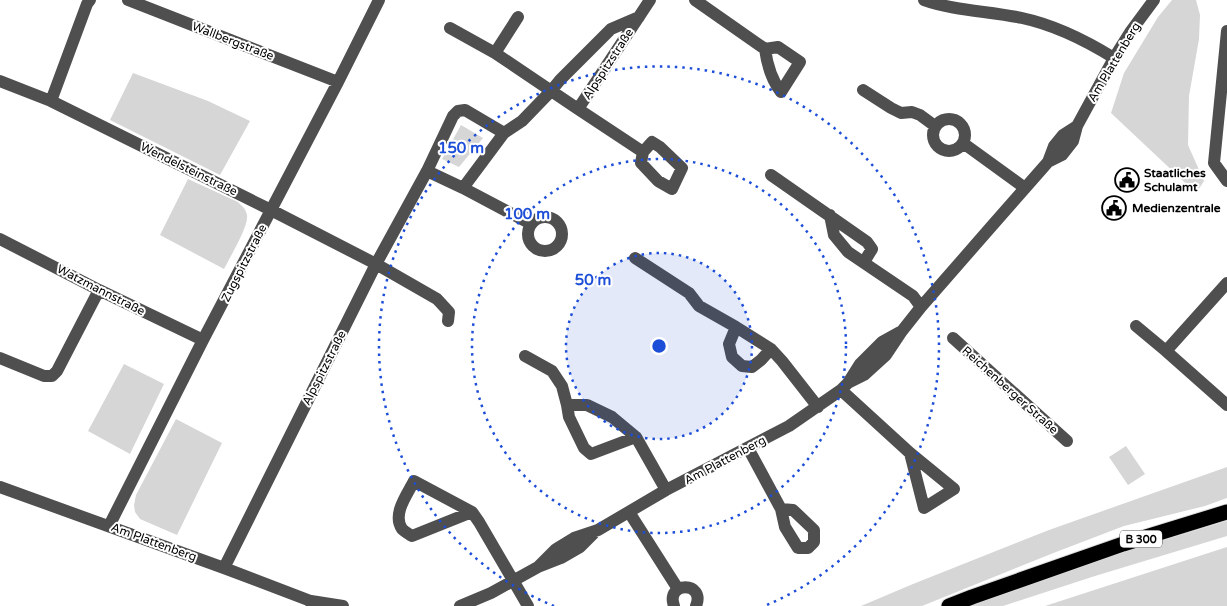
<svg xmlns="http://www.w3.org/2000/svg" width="1227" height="606" viewBox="0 0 1227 606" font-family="'Varela Round',sans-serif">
  <rect width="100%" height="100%" fill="#fff"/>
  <path fill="#d6d6d6" d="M1172,0H1196L1200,15L1199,39L1189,96L1188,145L1204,181L1196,193L1111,113L1124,73L1158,17Z
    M133,73L208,101L250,121L220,175L110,120Z
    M461,125L483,138L459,167L442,159Z
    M188,179L238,202C242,206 246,209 247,215C249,226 230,257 224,269L160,235Z
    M124,364L164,384L130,454L88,431Z
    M176,419L222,443L177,535L140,519L135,512L134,505L136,495Z
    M1126,446L1145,474L1128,485L1109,457Z
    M1227,467V498L1205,506L1124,526L1056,552L922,606H861L913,584L1049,530Z
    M1227,521V536L1095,576L1003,606H970L1124,552Z
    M1227,547V606H1045Z"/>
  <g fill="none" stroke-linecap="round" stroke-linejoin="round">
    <g stroke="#dbdbdb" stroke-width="17">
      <path id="highway" d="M949,606L972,597L1123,544L1227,512"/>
    </g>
    <path stroke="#4f4f4f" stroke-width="12" d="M128,0L338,82
      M695,0L765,49C767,64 771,79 781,92L800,62L778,47L765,49
      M924,0C955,11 990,11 1022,18C1055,25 1085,40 1114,58
      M450,28L495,53L578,109L650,0
      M1227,31L1214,163L1227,181
      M495,53L518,17
      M0,81L51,101L271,210L376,264L437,299L449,312L448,321
      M863,90L891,108L901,113L912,112L920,115L935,126
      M51,101L87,4L90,0
      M578,109L643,152L641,163L658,181L672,189L682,168L660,147L652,142L643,152
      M933 135a16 16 0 1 1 32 0a16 16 0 1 1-32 0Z
      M963,143L1025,188
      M1048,162L1062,155L1073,141L1077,126L1114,58L1131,31L1154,0
      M427,171L463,188L504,133L522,121L551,91L560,80L611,29L639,17
      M771,175L867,242L872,249L864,262
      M463,188L531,224
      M830,215L834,235L848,252L913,296L921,307
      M528 234a17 17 0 1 1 34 0a17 17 0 1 1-34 0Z
      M0,239L99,290L203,340
      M635,258L689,293L699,306L736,327L771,349L782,361L818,407
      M1227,283L1166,351L1227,405
      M1136,326L1166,351
      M736,327L729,344L732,357L742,366L752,367L761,360L771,349
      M953,338L1067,441
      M525,356L552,371L562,386L567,405L569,417L584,448L591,454L636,437
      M0,358L44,376H52L57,371L99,290
      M848,383L860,364L882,342L900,332
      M841,390L910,453L954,489L924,508L910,453
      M567,405H587L612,417L636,437L666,490
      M748,448L781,509L785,527L798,548H808L814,542V530L793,510L781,509
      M0,487L224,568L308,600L318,606
      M472,512L412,536C409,534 405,532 402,529C392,514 407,495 414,481L472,512L479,522L528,606
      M629,512L678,589
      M109,526L203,340L338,82L379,0
      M538,567L556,549L574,538L598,530L666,490L789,426L841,390L848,383L864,375L886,355L902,331L921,307L990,228L1048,162L1054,146L1063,135L1077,126
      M224,568L376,264L427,171L453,116L458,111L465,110L504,133
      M311,601L343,606
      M460,606L491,593L538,567L561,558L580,547L594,533
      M674,606C665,581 706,581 696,606"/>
    <use href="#highway" stroke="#000" stroke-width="15"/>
  </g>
  <circle cx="659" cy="346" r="93" fill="#1d4ed8" fill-opacity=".12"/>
  <g fill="none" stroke="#1d4ed8" stroke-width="2.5" stroke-dasharray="2.5 5">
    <circle cx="659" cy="346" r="93"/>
    <circle cx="659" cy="346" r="187"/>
    <path d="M554 606A280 280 0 1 1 764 606"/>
  </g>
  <defs>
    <g id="civic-ring" transform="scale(1.25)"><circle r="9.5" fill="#fff" stroke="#000" stroke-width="1.5"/><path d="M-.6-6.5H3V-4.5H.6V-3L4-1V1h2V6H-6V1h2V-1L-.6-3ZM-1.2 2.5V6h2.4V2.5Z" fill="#000"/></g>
  </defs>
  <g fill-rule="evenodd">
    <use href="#civic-ring" x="1127" y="180"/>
    <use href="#civic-ring" x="1114" y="208"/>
  </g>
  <g text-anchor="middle" stroke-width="4" stroke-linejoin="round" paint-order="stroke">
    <rect fill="#fff" stroke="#4c4c4c" stroke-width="1" x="1120" y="530.5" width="42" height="17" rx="4"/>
    <g font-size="11" font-weight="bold" fill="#000">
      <text x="1141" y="543">B 300</text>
    </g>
    <g font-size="12" fill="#000" stroke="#fff">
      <text transform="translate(233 41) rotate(21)" y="4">Wallbergstraße</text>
      <text transform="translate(1114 62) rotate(-59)" y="4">Am Plattenberg</text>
      <text transform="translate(608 64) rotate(-57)" y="4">Alpspitzstraße</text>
      <text transform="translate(189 169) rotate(26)" y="4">Wendelsteinstraße</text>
      <text transform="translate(244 263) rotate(-63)" y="4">Zugspitzstraße</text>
      <text transform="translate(101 290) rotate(27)" y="4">Watzmannstraße</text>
      <text transform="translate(324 368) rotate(-63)" y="4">Alpspitzstraße</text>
      <text transform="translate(1010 390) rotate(42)" y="4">Reichenberger Straße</text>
      <text transform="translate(725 460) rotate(-28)" y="4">Am Plattenberg</text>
      <text transform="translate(154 542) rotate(20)" y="4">Am Plattenberg</text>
    </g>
    <g font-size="12" font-weight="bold" fill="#000" stroke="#fff" text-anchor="start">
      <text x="1144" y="177">Staatliches<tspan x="1144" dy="14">Schulamt</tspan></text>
      <text x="1132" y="212">Medienzentrale</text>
    </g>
  </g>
  <circle cx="659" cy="346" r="8" fill="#1d4ed8" stroke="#fff" stroke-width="2.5"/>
  <g font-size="15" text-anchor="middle" font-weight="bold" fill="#1d4ed8" stroke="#fff" stroke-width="4" stroke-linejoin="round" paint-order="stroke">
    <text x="461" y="153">150 m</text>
    <text x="527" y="219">100 m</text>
    <text x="593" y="285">50 m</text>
  </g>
</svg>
